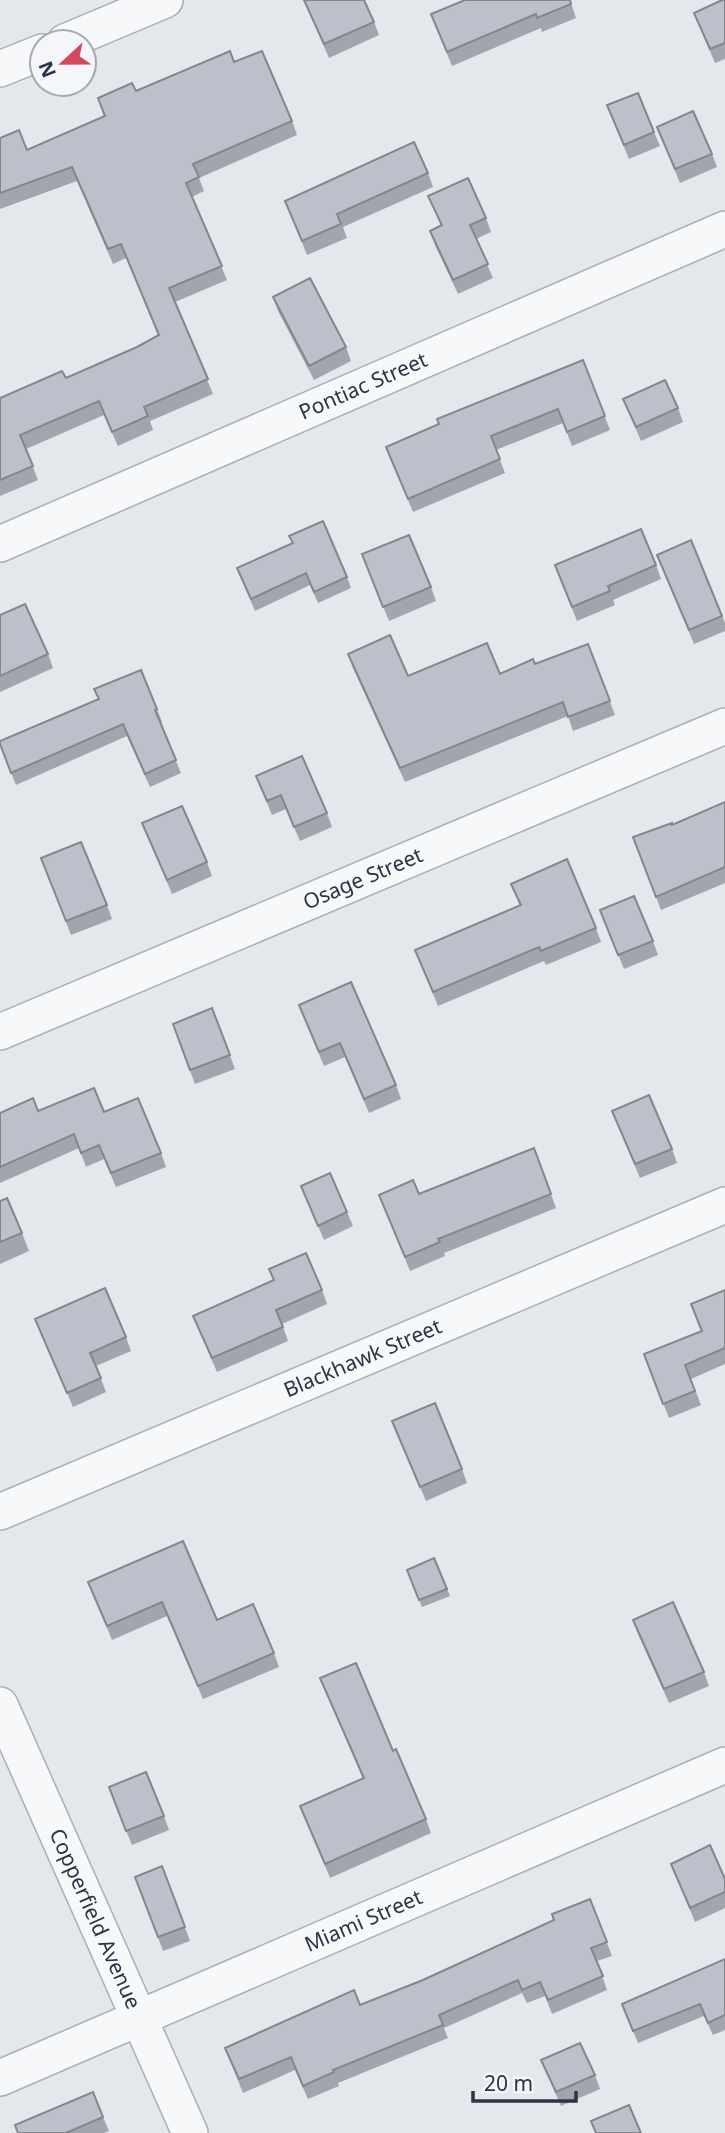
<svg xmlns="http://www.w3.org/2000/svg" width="725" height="2133" viewBox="0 0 725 2133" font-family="'Noto Sans',sans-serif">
  <rect width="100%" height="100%" fill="#e4e7ec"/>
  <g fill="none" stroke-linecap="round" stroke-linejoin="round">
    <g stroke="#a9aeb7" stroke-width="38">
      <g id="minor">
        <path d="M65,42L165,0"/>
        <path d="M0,69L42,52"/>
        <path id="s1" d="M0,544L725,229"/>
        <path id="s2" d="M0,1032L725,726"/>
        <path id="s3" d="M0,1512L725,1205"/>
        <path id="s4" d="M0,1705L190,2133"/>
        <path id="s5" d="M0,2078L725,1765"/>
      </g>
    </g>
    <use href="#minor" stroke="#f7f8fa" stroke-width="35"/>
  </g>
  <path fill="#a1a5ae" d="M304,0L374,22L379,35L329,58Z
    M570,0L576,18L542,32L541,28L452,66L431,14Z
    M725,0V59L715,63L694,13Z
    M234,62L292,121L297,135L199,178L204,191L192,197L227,280L175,302L213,394L150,421L153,430L118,446L104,415L26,449L38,480L0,496V398L66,378L137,347L158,335L126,258L113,264L77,181L0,209V138L27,150L104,116L98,98L136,91Z
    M607,105L654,132L660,146L629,159Z
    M657,127L712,154L717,167L680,183Z
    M428,173L433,187L343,227L347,238L307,255L285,201Z
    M428,196L486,218L491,232L476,239L493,278L458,294L435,245L430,231L441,226Z
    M273,297L346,347L351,361L314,380L278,311Z
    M583,360L610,430L572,446L563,423L496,450L505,473L413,512L386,447Z
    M623,399L678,408L683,422L641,441Z
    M362,554L431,587L436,601L389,621Z
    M657,555L722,616L725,623V631L694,644Z
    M555,565H656L661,579L613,600L615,605L577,621Z
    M237,568L347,577L351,588L318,603L310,585L255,611Z
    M0,615L48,654L53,668L0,692Z
    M588,644L615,715L573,731L568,716L405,782L353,668L348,654L408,676L500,674L535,664Z
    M94,689L157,709L162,722L160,723L181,773L150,787L127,736L16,785L0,745L98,699Z
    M256,776L327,813L332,827L300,841L286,809L272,815Z
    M725,802V883L661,910L633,837L672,825Z
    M142,823L207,862L212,876L172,894Z
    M41,858L107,905L112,919L71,935Z
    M511,884L596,928L601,942L546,965L544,961L438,1006L415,950L520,906Z
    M600,910L653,941L658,955L624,969Z
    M299,1005L396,1085L401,1099L369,1113L345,1057L324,1066Z
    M212,1008L235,1069L195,1084L173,1024Z
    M38,1111L104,1112L161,1153L166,1167L116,1187L104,1159L86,1167L79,1148L0,1183V1113Z
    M612,1111L672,1149L677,1163L640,1178Z
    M534,1148L556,1208L444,1253L445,1256L410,1271L379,1195L419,1194Z
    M301,1186L347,1212L353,1226L324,1240Z
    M0,1201L22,1233L29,1251L0,1264Z
    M269,1269L322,1290L327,1304L282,1324L288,1341L217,1372L193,1316L274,1281Z
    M725,1290V1364L691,1379L701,1405L669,1418L644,1354L701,1331L691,1304Z
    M35,1319L126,1337L131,1351L96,1366L106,1392L73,1407Z
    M392,1421L462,1469L467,1483L426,1501Z
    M183,1541L217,1620L274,1653L279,1667L203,1699L167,1616L112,1640L88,1582Z
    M434,1558L450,1596L422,1607L407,1570Z
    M633,1620L704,1672L709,1686L669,1703L638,1634Z
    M320,1678L393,1751L426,1819L431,1833L330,1878L300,1806L363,1779Z
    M114,1801L164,1816L169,1830L132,1845Z
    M671,1864L725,1879V1908L695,1922Z
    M162,1866L190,1941L163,1951L135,1877Z
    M590,1899L612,1956L597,1961L607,1990L552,2014L545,1996L527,2003L522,1993L444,2028L448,2038L338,2083L339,2086L308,2099L295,2070L243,2093L225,2048L360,2005L423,1980L554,1920Z
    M725,1959V2030L713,2035L704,2016L638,2043L622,2004Z
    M541,2060L595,2075L600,2089L561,2106Z
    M103,2117L109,2131L104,2133H17Z"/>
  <path fill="#bbc0ca" stroke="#83868d" stroke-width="2" d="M304,0H364L374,22L324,44Z
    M465,0H570L571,4L537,18L536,14L447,52L431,14Z
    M722,0H725V43L710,49L694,13Z
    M230,51L234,62L262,51L292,121L193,164L199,177L186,183L222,266L169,288L208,379L144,407L148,416L112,432L99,401L20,435L33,466L0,480V398L62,371L66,378L137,347L159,335L121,244L108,249L72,167L0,193V138L19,130L27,150L105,116L98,98L132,83L136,91Z
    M638,93L654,132L624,145L607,105Z
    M693,111L712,154L675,169L657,127Z
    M414,142L428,173L337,214L341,224L302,241L285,201Z
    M468,178L486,218L470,225L488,264L453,280L430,231L442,225L428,196Z
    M310,278L346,347L309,366L273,297Z
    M583,360L605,416L567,432L558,409L491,436L500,459L408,499L386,447L439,424L437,419Z
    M665,380L678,408L636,427L623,399Z
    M323,521L347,577L314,592L306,573L251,599L237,568L293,543L289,536Z
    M641,529L656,565L608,586L610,591L572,607L555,565Z
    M409,535L431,587L383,607L362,554Z
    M691,540L722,616L689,630L657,555Z
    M25,604L48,654L0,676V615Z
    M390,635L408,676L487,643L500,674L533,659L535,664L588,644L610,701L568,717L563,702L400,768L348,654Z
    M141,670L157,709L155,710L176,760L145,774L123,724L11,773L0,744V741L99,699L94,689Z
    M302,756L327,813L294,827L281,795L267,801L256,776Z
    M725,802V867L656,897L633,837L672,823V825Z
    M182,806L207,862L167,880L142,823Z
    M81,842L107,905L66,921L41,858Z
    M567,859L596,928L541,951L539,947L433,992L415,950L521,905L511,884Z
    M634,896L653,941L618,955L600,910Z
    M351,982L396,1085L364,1099L340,1043L319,1052L299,1005Z
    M212,1008L230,1055L190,1070L173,1024Z
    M94,1088L104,1112L138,1098L161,1153L111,1173L99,1145L81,1153L74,1134L0,1167V1113L33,1098L38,1111Z
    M649,1095L672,1149L635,1164L612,1111Z
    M534,1148L551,1194L438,1239L440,1242L405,1257L379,1195L413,1180L419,1194Z
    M330,1173L347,1212L318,1226L301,1186Z
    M7,1198L22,1233L0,1242V1201Z
    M306,1253L322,1290L276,1310L283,1327L212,1358L193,1316L274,1280L269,1269Z
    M105,1288L126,1337L90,1353L101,1378L67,1393L35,1319Z
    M725,1290V1348L685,1365L695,1391L663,1404L644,1354L702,1331L691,1304Z
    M435,1403L462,1469L420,1487L392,1421Z
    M183,1541L217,1620L253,1604L274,1653L198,1686L162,1602L107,1626L88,1582Z
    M434,1558L447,1589L419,1600L407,1570Z
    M673,1602L704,1672L664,1689L633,1620Z
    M356,1663L393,1751L396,1749L426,1819L325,1864L300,1806L364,1778L320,1678Z
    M146,1772L164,1816L126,1831L109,1787Z
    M710,1845L725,1879V1892L690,1908L671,1864Z
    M162,1866L185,1927L158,1937L135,1877Z
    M590,1899L607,1942L591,1948L603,1976L548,2000L540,1982L522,1990L518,1980L439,2015L443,2025L333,2070L334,2072L303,2086L291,2057L239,2079L225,2048L354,1990L360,2005L423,1980L554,1920L552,1914Z
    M725,1959V2015L708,2023L700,2004L633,2031L622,2004Z
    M580,2043L595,2075L556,2092L541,2060Z
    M93,2092L103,2117L66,2133H18L15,2125Z
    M629,2105L641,2133H596L591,2121Z"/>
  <g text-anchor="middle" stroke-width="7" stroke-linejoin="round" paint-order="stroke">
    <g font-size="21" fill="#2b3445" stroke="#f4f6f9">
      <text dy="7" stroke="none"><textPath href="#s1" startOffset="396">Pontiac Street</textPath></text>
      <text dy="7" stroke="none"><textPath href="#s2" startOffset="394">Osage Street</textPath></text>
      <text dy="7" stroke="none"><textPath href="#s3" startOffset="394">Blackhawk Street</textPath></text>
      <text dy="7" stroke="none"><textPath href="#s4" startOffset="234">Copperfield Avenue</textPath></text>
      <text dy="7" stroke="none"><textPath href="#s5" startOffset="396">Miami Street</textPath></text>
    </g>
  </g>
  <g transform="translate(63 63) rotate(248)"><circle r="33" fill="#f4f6f9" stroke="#a4a8b1" stroke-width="2"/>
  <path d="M0-5L12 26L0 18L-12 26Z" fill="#d1495b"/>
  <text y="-10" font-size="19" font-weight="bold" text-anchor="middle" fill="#2b3445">N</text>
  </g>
  <path d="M473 2091v10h103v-10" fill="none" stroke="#2b3445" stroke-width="3.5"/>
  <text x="484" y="2091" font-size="21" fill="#2b3445" stroke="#f4f6f9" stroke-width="5" paint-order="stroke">20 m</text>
</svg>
